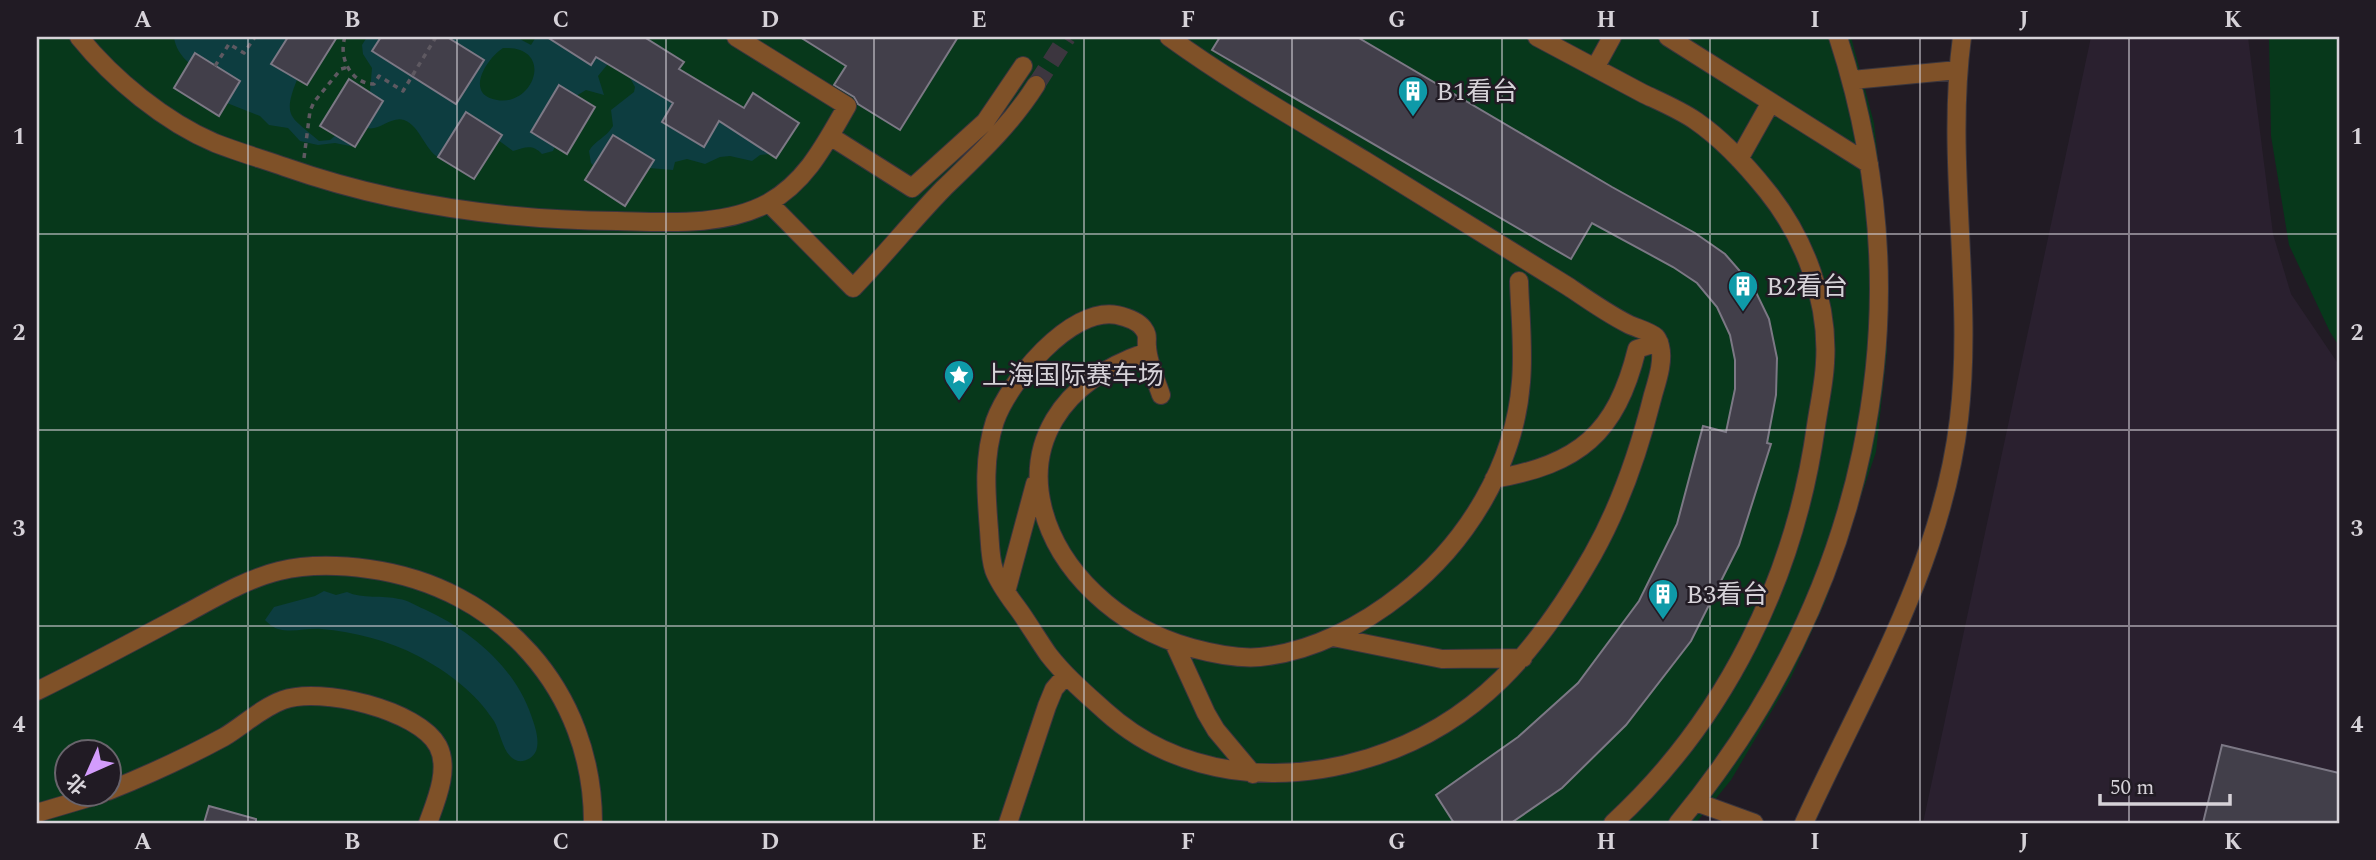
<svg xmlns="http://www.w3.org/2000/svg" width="2376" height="860" viewBox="0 0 2376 860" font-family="Spectral,'Noto Sans SC',serif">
  <rect width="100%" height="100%" fill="#211b24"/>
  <path fill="#2a202f" d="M2091,37H2248L2273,234L2291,294L2339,365V823H1923Z"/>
  <path fill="#07381b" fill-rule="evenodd" d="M37,37H1851L1874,123L1887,239V352L1876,452L1826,600L1790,680L1731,780L1696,823H37ZM66,752H108V794H66Z
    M2269,37H2339V346L2330,332L2289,245L2271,136Z"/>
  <path fill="#0d3d40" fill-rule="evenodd" d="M174,37H288L272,63L297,80C281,119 293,117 319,141L330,140L336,135L355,147L335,143L318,145L300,141L288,128L269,125L260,116L227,103L240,81L195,54L189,63C181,56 175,47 174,37Z
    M367,37H516L531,45L536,37L607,40V65L598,76L604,95L586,90L576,96L553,151L542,154C532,143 524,148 513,151L498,140L501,134L467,112L438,157C425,150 420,126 404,120C391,116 380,131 367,128L383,101L370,92L372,68L363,54L362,45ZM503,48C555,45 535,107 497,100C464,95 486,59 503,48Z
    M629,76L670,84L704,146L726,110L728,125L731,129L770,154L760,155L752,161L730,156L720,157L705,164L687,159L675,162L673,170L649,168L654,160L613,135L594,166L591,163L589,151C595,140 606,138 613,126L611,110L634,92L635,87Z
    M324,591L336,595L347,592C362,599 383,595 399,599C408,600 416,606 424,609C470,630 514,666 531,715C535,726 540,740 536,751C533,758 525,762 518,761C503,757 501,733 494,721C475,692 448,672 418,656C387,640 355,632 321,629C307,628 292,633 278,629C272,627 269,624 265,620L274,607L315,596Z"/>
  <path fill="#423f4a" stroke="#7c7885" stroke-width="2" d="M288,37H337L307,85L271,64Z
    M381,37H447L484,60L456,104L372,51Z
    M547,37H644L684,62L679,69L744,108L753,93L799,123L776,158L719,121L704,147L662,122L673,103L596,57L591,65Z
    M800,37H958L900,130L858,104L854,97L834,85L846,66Z
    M1220,37H1357L1612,187L1695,233L1725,254L1753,286L1769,319L1777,358L1776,395L1767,443L1771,444L1739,545L1691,641L1626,725L1562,788L1511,823H1454L1436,795L1518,737L1578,683L1639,601L1677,524L1703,426L1726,432L1735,389V360L1730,335L1717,307L1697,283L1673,267L1592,223L1571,259L1212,50Z
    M195,53L240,81L219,116L174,88Z
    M349,79L383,101L355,147L320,126Z
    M559,85L595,107L567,154L531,132Z
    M466,112L502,135L474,179L438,157Z
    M613,135L654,160L625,206L585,180Z
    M2222,745L2339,773V823H2203Z
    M209,806L256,819V823H204Z"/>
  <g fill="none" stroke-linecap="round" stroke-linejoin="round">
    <path stroke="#3c363f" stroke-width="18" stroke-dasharray="18 9" stroke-linecap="butt" d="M1036,85L1067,37"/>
    <g stroke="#3a353d" stroke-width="20">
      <path id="minor" d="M79,37C113,79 165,122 215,143C238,152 262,159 285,167C393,205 503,220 617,221C665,222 724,227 768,203C807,181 825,144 847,106L736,37
        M1537,37C1572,56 1608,75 1644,94C1661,102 1680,110 1696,121C1722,139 1747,166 1767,191C1805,238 1829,302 1825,363C1824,384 1819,405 1816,426C1795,577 1726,719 1613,823
        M1668,37L1869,164
        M1595,68L1612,37
        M1852,80L1958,70
        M830,136L912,188L985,122L1023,66
        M1739,159L1771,102
        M769,203L853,288C884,256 912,221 943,189C977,156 1010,126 1036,85
        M1147,352C962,416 1039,606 1192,648C1214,654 1237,659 1260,657C1312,652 1363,625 1403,593C1467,543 1515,464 1521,382C1524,349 1520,314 1519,281
        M1161,395C1156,380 1148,363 1147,347C1146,338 1149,336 1143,328C1137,320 1126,317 1117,315C1070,306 1009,382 995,421C983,457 986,493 989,530C990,543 990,558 994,570C1000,586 1011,599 1021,613C1030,626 1039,641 1048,654C1065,676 1085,693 1105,711C1178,777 1279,786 1369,758C1477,725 1539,649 1593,554C1621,504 1639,451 1653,395C1657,381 1664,361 1660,346C1659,343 1658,339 1656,337C1649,331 1636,328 1628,324C1608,314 1588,300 1569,287C1501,245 1433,202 1364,160C1298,120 1231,82 1169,37
        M1494,479C1579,464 1616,434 1637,349L1659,342
        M1006,592L1035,484
        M1333,637L1442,659L1523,658
        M1174,643L1206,713L1216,730L1253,774
        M37,691C86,667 134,641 183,615C213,599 246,579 279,571C308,564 340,565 369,569C500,587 593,691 593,823
        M108,791C148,775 187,757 224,737C244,725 261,708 283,700C320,686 419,710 438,746C450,769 436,801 428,823
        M1696,802L1754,823
        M37,813L101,794
        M1008,823L1047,706L1054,689L1066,675
        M1678,823C1864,598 1929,317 1838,37
        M1804,823C1864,692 1942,565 1959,419C1974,292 1945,164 1962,37"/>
    </g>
    <path stroke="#5e5961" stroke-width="3.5" stroke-dasharray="5 5" stroke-linecap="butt" d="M345,37C338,57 351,84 374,84L379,76L403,91L436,37
      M215,66L229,44L244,53L255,37
      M304,158L310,111L314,102L341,69L348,67"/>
    <use href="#minor" stroke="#7f5128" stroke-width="18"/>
  </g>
  <path fill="none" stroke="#d6d2d8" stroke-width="2" stroke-opacity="0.55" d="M248,37V823M457,37V823M666,37V823M874,37V823M1084,37V823M1292,37V823M1502,37V823M1710,37V823M1920,37V823M2129,37V823M37,234H2339M37,430H2339M37,626H2339"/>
  <defs>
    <g id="building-pin" transform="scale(1.575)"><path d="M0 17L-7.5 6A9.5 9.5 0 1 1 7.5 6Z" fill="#0f9aa8" stroke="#211b24"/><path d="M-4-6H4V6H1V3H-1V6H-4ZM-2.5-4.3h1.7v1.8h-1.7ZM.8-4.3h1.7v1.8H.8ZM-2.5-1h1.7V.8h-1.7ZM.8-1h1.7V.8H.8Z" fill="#fff"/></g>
    <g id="sight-pin" transform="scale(1.575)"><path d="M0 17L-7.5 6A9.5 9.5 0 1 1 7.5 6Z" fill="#0f9aa8" stroke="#211b24"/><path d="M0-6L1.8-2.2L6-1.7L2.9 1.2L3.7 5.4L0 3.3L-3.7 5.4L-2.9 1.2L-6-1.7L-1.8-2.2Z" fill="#fff"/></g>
  </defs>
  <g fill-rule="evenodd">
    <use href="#building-pin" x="1413" y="91"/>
    <use href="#building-pin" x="1743" y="286"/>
    <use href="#sight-pin" x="959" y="375"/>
    <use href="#building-pin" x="1663" y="594"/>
  </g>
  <g text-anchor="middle" stroke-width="5" stroke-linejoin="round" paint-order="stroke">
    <g font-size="26" fill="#d6d2d8" stroke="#211b24" text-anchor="start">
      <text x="1436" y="100">B1看台</text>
      <text x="1766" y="295">B2看台</text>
      <text x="982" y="384">上海国际赛车场</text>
      <text x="1686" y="603">B3看台</text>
    </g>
  </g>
  <rect width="2376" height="860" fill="none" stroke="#211b24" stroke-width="77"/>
  <g transform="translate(88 773) rotate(225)"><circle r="33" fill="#211b24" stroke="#69646c" stroke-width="2"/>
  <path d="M0-5L12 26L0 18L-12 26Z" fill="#d39cfc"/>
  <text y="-10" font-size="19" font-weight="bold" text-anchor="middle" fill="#d6d2d8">北</text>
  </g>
  <path d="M2100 794v10h130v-10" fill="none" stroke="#d6d2d8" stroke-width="3.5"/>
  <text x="2110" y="794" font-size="21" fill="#d6d2d8" stroke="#211b24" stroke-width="5" paint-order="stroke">50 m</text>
  <rect x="38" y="38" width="2300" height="784" fill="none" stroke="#d6d2d8" stroke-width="2.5"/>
  <g font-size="23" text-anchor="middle" font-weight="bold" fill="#d6d2d8">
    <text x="143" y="27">A</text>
    <text x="352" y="27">B</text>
    <text x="561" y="27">C</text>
    <text x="770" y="27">D</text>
    <text x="979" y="27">E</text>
    <text x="1188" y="27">F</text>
    <text x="1397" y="27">G</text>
    <text x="1606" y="27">H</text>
    <text x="1815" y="27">I</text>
    <text x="2024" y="27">J</text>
    <text x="2233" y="27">K</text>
    <text x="19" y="144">1</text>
    <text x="2357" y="144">1</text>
    <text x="19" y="340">2</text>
    <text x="2357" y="340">2</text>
    <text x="19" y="536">3</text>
    <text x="2357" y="536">3</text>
    <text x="19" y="732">4</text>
    <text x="2357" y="732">4</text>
    <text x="143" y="849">A</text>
    <text x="352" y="849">B</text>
    <text x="561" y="849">C</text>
    <text x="770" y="849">D</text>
    <text x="979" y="849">E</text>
    <text x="1188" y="849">F</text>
    <text x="1397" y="849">G</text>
    <text x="1606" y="849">H</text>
    <text x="1815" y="849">I</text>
    <text x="2024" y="849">J</text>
    <text x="2233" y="849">K</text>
  </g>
</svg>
